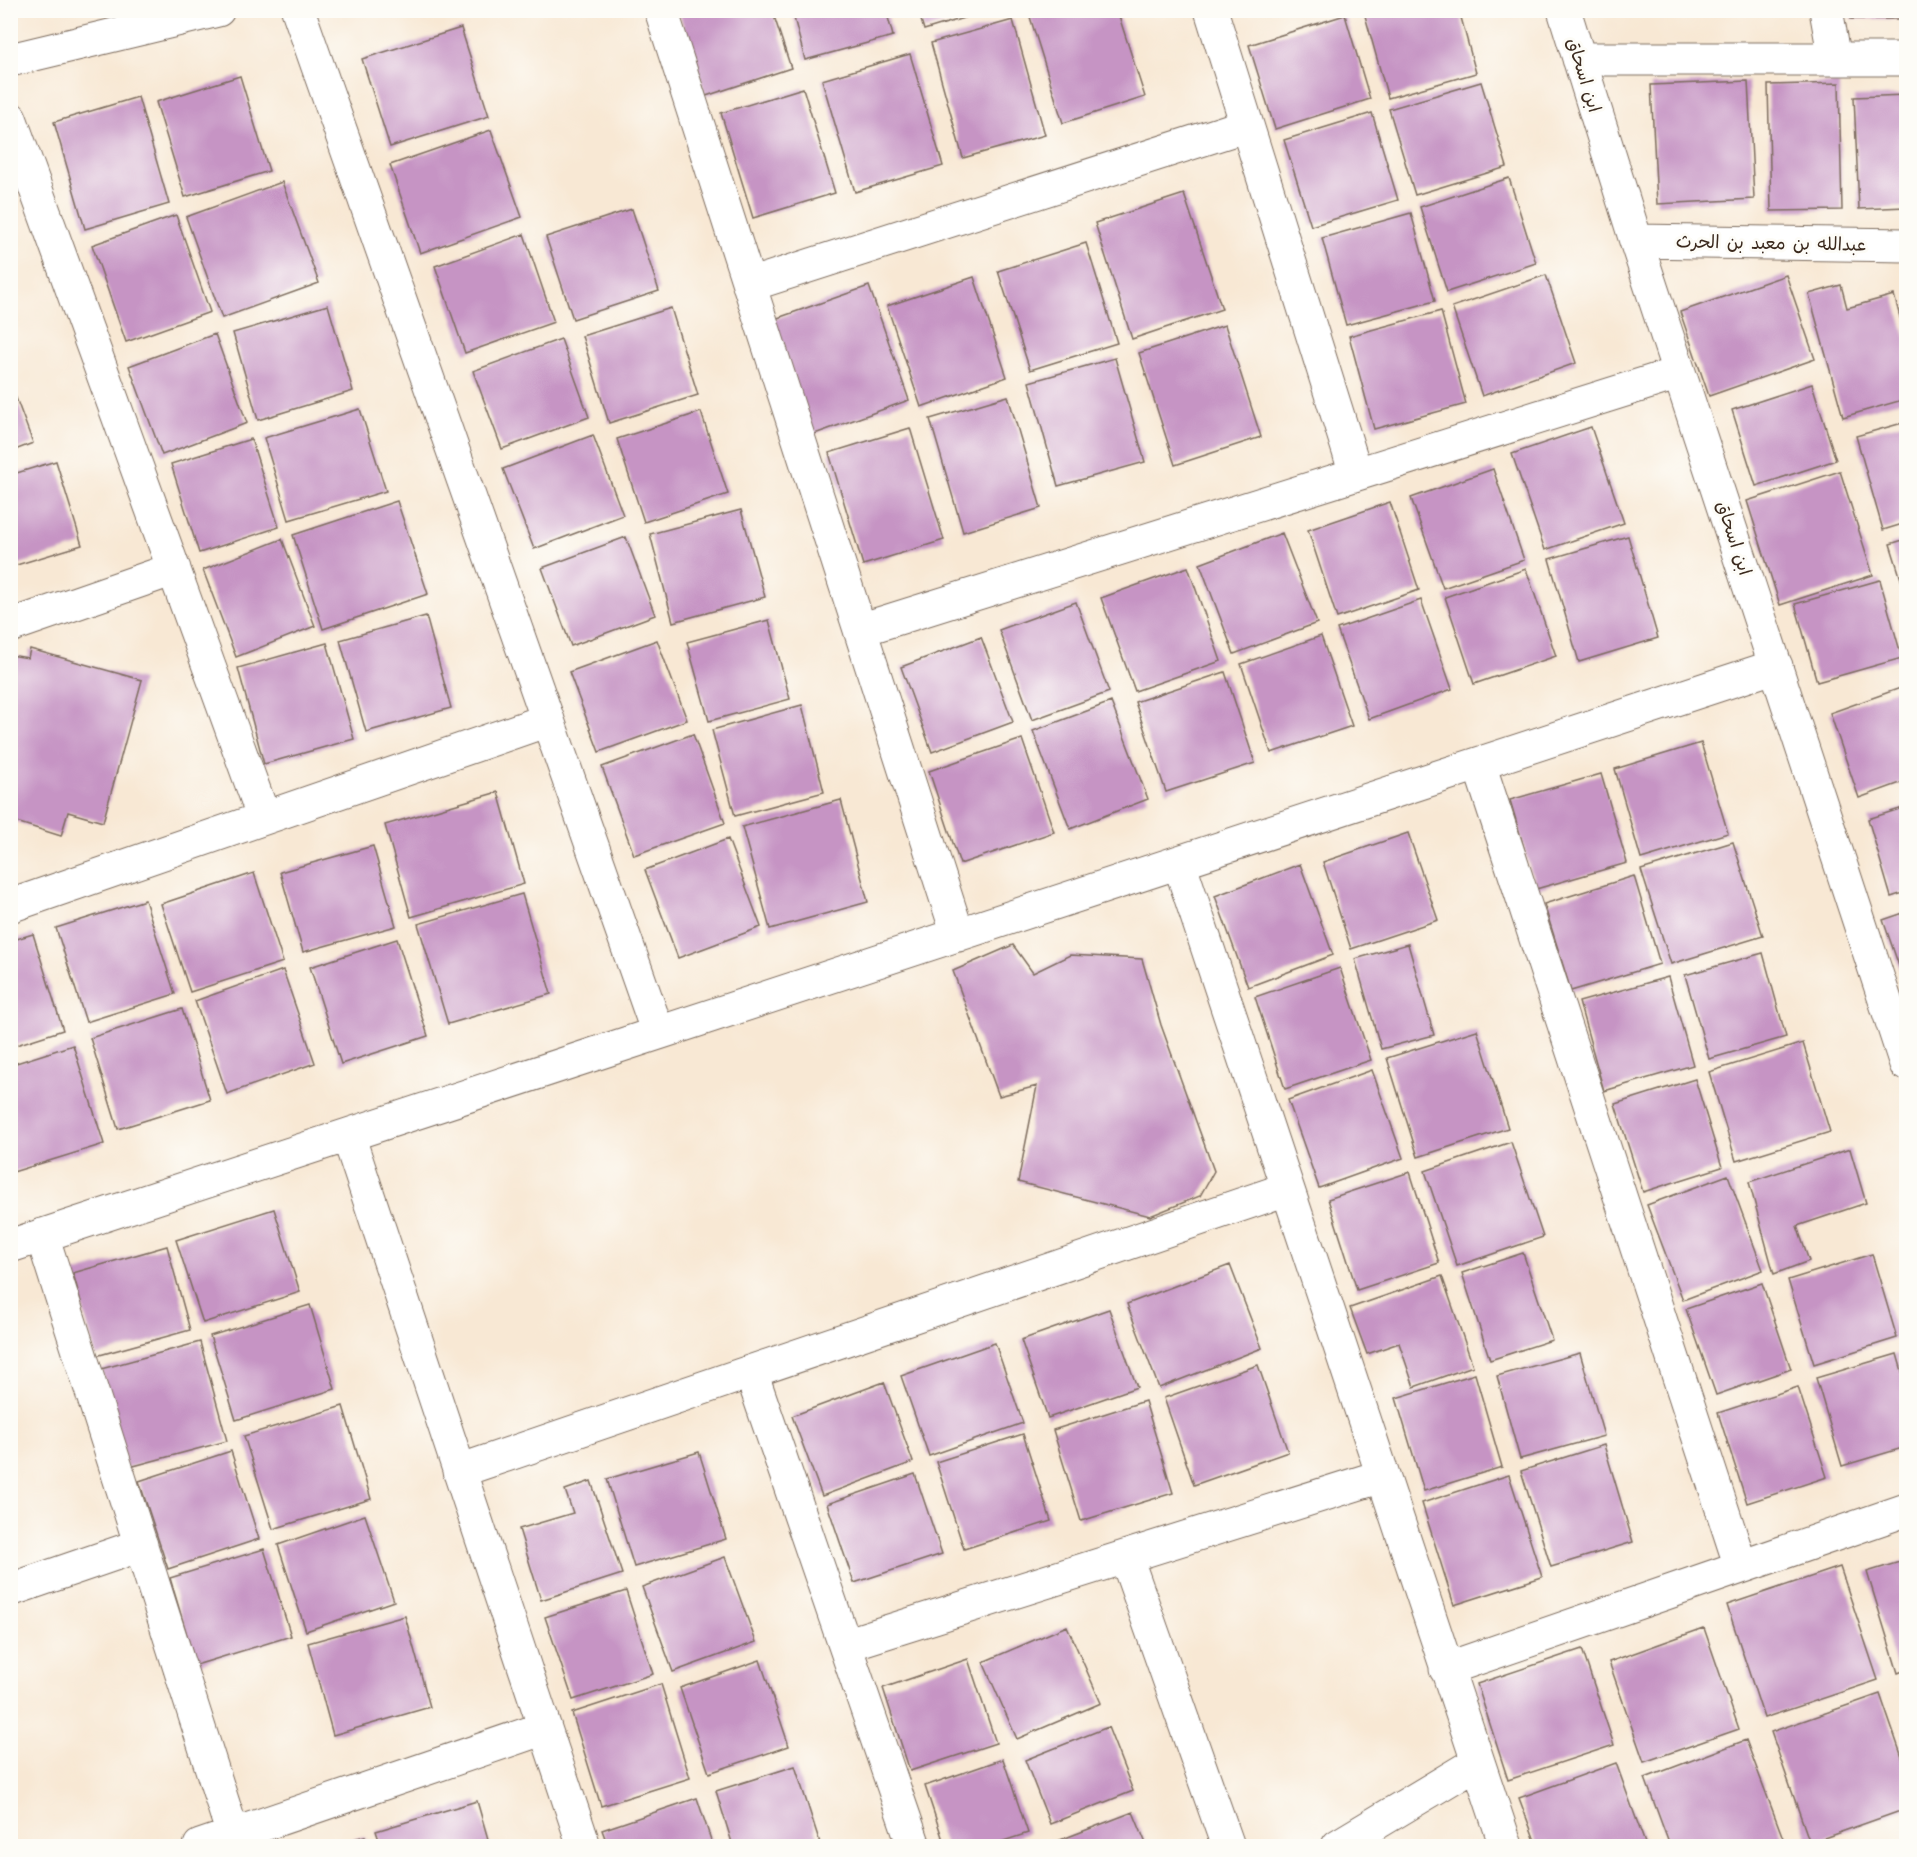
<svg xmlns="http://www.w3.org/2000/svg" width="1917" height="1857" viewBox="0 0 1917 1857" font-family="'Architects Daughter','Playpen Sans Arabic',sans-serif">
  <rect width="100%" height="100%" fill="#fdfcf7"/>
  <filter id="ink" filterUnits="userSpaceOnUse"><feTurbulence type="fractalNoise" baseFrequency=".0167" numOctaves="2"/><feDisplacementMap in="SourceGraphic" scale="12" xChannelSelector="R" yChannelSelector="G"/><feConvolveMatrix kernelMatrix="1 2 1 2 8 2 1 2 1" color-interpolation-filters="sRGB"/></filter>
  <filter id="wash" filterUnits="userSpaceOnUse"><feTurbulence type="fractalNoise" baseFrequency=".008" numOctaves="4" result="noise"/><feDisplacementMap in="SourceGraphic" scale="24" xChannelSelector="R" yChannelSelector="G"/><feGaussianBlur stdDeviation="1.35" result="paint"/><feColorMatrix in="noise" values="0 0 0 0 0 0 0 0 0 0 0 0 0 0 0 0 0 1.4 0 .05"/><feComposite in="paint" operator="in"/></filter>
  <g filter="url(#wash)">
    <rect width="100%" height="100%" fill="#f8e8d4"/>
    <g id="blocks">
      <path fill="#c694c4" d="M678,10H772L791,68L706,96Z
        M792,10H886L893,36L805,60Z
        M918,10H987V11L924,30Z
        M1051,10H1117L1145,97L1063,123L1030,17Z
        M1370,10H1459L1476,73L1388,98L1364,12Z
        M1849,10H1906V19H1851Z
        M1345,15L1370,99L1275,129L1249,45Z
        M1013,20L1045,135L963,158L931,43Z
        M461,28L489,116L390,147L362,59Z
        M910,54L943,166L855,192L822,80Z
        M240,76L269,171L185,197L156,102Z
        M1748,81L1754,199L1657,204L1651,85Z
        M1481,82L1507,167L1415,195L1389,109Z
        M1839,83L1842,210L1771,211L1768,85Z
        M803,88L835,193L753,218L721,113Z
        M1906,95V207L1859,209L1854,97Z
        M138,97L169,204L85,229L54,122Z
        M1372,113L1398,200L1311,226L1284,140Z
        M491,130L522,217L420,253L390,165Z
        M1509,178L1536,263L1447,292L1420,207Z
        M282,182L319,283L222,318L186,217Z
        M1184,194L1222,309L1132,339L1095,223Z
        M632,209L659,291L573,319L546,237Z
        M1411,213L1435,301L1346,325L1322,238Z
        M176,215L210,312L126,342L92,245Z
        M524,234L554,322L465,353L435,266Z
        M1086,243L1117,343L1030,370L998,271Z
        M1546,275L1576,363L1482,396L1452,307Z
        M1786,275L1815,359L1709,396L1680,312Z
        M974,277L1007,377L921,407L887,306Z
        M1841,285L1847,308L1894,295L1906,339V399L1843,417L1809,294Z
        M869,286L909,400L809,436L769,321Z
        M328,305L353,391L258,420L233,333Z
        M671,308L698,395L609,423L582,336Z
        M1441,311L1466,404L1374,429L1349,336Z
        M1225,325L1261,437L1175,465L1139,353Z
        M215,334L247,423L162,455L129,366Z
        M561,339L589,417L502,449L473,371Z
        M1115,358L1145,462L1058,486L1029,382Z
        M10,382L33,443L10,452Z
        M1812,384L1836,460L1756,486L1732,410Z
        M1008,396L1041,508L963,532L930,419Z
        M360,409L386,491L289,520L264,438Z
        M701,412L728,494L644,522L617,439Z
        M1906,422V523L1883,530L1856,436Z
        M1591,427L1624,523L1545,550L1512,454Z
        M910,428L944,540L863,565L829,453Z
        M593,435L623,515L534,549L503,469Z
        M251,439L279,527L199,553L171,464Z
        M56,461L82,545L10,567V475Z
        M1493,469L1524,560L1443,588L1411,498Z
        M1840,471L1873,575L1780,605L1747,501Z
        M397,501L428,594L323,629L293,535Z
        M1390,502L1419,590L1337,618L1308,530Z
        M741,510L765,597L673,622L650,534Z
        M1282,533L1317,623L1234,654L1200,564Z
        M1628,536L1658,638L1579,662L1549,559Z
        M626,537L655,615L571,646L542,568Z
        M282,539L315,626L236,657L203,570Z
        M1906,539V595L1890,544Z
        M1188,567L1221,661L1135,691L1101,598Z
        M1526,569L1556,656L1474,684L1445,597Z
        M1880,580L1902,658L1817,682L1795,604Z
        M1421,600L1452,689L1369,719L1337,629Z
        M1076,602L1109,692L1032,720L999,630Z
        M426,616L451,708L366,732L340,640Z
        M769,620L790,699L709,721L687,642Z
        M1321,636L1352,726L1271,753L1241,664Z
        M981,637L1013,722L932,752L901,667Z
        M657,640L687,720L599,752L569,672Z
        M327,643L354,739L264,764L238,668Z
        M30,649L142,680L103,822L68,812L61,836L10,820V655L28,658Z
        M1225,672L1255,763L1166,792L1135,702Z
        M1906,686V781L1859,798L1830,713Z
        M1111,702L1148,799L1070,829L1033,731Z
        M802,705L824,792L735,816L712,730Z
        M693,734L725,823L634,855L602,767Z
        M1022,739L1054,832L960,864L929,771Z
        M1701,743L1728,833L1641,859L1615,769Z
        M1601,774L1627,863L1536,889L1510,800Z
        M498,792L524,884L411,917L385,825Z
        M841,800L868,902L770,929L742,827Z
        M1906,807V892L1891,897L1868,819Z
        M1408,833L1438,920L1351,949L1323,862Z
        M728,839L761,927L678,958L645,870Z
        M1733,842L1763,936L1671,964L1641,870Z
        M373,846L396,926L303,952L280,872Z
        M1300,864L1333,955L1248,987L1215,896Z
        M254,873L283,962L190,992L161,904Z
        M1634,876L1660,964L1571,991L1544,904Z
        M522,894L551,994L448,1024L418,924Z
        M145,900L175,994L86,1022L56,928Z
        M1906,912V986L1883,920Z
        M33,934L63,1030L10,1047V941Z
        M397,939L428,1036L341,1064L310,967Z
        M1408,944L1434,1035L1381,1049L1355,959Z
        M1013,945L1033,973L1070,955L1142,959L1161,1025L1214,1171L1200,1196L1150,1216L1018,1182L1037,1086L999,1096L953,971Z
        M1763,953L1786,1037L1709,1059L1685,975Z
        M1340,968L1371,1060L1285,1089L1255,997Z
        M283,970L315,1063L227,1094L195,1001Z
        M1668,977L1693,1065L1604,1091L1579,1002Z
        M182,1009L210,1100L118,1129L90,1038Z
        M1477,1030L1508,1128L1418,1157L1387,1058Z
        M1803,1043L1830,1132L1736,1161L1709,1072Z
        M73,1045L104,1144L10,1173V1065Z
        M1372,1070L1403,1158L1319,1188L1288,1100Z
        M1695,1079L1722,1167L1643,1192L1615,1104Z
        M1511,1142L1543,1237L1457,1266L1425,1171Z
        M1850,1149L1866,1203L1797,1226L1809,1261L1774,1274L1749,1182Z
        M1410,1172L1439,1263L1357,1290L1328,1199Z
        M1728,1175L1763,1270L1683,1300L1647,1205Z
        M274,1209L300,1292L203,1323L176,1240Z
        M167,1246L190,1330L96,1356L73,1273Z
        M1523,1253L1552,1340L1490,1360L1462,1273Z
        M1872,1254L1897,1338L1814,1364L1788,1280Z
        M1230,1265L1262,1348L1159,1388L1127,1304Z
        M1442,1276L1473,1366L1414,1387L1399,1343L1367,1354L1350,1308Z
        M1762,1283L1791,1369L1716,1395L1686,1309Z
        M310,1305L335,1389L236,1420L210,1336Z
        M1109,1309L1137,1387L1048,1418L1021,1340Z
        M200,1342L227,1441L126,1468L101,1369Z
        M995,1343L1023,1423L929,1456L901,1376Z
        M1580,1353L1604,1436L1520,1459L1497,1376Z
        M1897,1354L1906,1385V1447L1842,1466L1816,1378Z
        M1258,1365L1288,1452L1194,1485L1164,1398Z
        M1475,1374L1502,1467L1424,1491L1396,1398Z
        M884,1382L913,1462L822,1496L792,1416Z
        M1798,1387L1827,1477L1747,1503L1718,1413Z
        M1145,1401L1173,1493L1081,1521L1053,1430Z
        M343,1406L371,1499L273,1529L244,1436Z
        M1023,1434L1051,1521L964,1549L936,1462Z
        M1604,1445L1633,1542L1551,1567L1521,1471Z
        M231,1451L259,1539L168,1569L139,1481Z
        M699,1452L726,1539L634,1567L607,1479Z
        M915,1474L942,1554L854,1583L827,1504Z
        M1509,1475L1542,1577L1454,1605L1422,1503Z
        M591,1481L622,1574L541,1600L519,1529L573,1513L565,1490Z
        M365,1515L394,1601L306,1631L278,1545Z
        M264,1549L291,1636L196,1665L170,1578Z
        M725,1557L756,1642L673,1672L642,1587Z
        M1906,1560V1670L1898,1673L1867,1572Z
        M1840,1567L1878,1680L1764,1718L1727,1605Z
        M626,1591L653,1674L573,1700L545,1617Z
        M405,1616L430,1707L333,1735L308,1643Z
        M1067,1626L1101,1703L1017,1739L983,1662Z
        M1704,1628L1739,1729L1644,1762L1609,1662Z
        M1582,1649L1614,1745L1508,1780L1477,1684Z
        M968,1659L996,1743L910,1771L883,1688Z
        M760,1660L789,1746L709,1773L680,1688Z
        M661,1684L690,1778L601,1806L572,1713Z
        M1880,1694L1906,1769V1809L1810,1843L1771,1732Z
        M1108,1727L1133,1791L1050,1824L1025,1760Z
        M1746,1740L1786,1846H1670L1645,1778Z
        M1003,1759L1028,1833L988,1846H945L925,1786Z
        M1616,1763L1646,1846H1537L1519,1798Z
        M795,1766L821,1846H733L716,1791Z
        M697,1798L713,1846H608L602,1830Z
        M477,1801L490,1846H381L376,1831Z
        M1133,1812L1147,1846H1051L1050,1844Z
        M365,1836L368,1846H329Z"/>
    </g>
  </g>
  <g filter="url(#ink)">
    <use href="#blocks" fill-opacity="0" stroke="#7d6c5e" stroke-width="1.5"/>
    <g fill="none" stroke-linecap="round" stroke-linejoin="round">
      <g stroke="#7d6c5e" stroke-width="35">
        <path id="minor" d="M298,10L658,1033
          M661,10L958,935
          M1211,10L1356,474
          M1564,10L1636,241L1906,1064
          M1826,10L1835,59
          M1579,59H1906
          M10,60L218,10
          M10,118L264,818
          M1636,241L1906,245
          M749,285L1247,125
          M10,626L174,569
          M860,630L1679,373
          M1479,764L1741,1567
          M1179,862L1506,1846
          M10,906L548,720
          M348,1135L584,1846
          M42,1235L233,1835
          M10,1246L1776,666
          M751,1372L914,1846
          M459,1471L1287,1189
          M1126,1557L1228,1846
          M10,1590L141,1545
          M845,1645L1382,1476
          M1446,1669L1906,1510
          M200,1846L545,1728
          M1338,1846L1478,1762"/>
      </g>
      <use href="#minor" stroke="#fff" stroke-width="33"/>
    </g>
  </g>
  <g text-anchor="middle" stroke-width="6" stroke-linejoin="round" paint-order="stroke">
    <g font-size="18" fill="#3b2a1e" stroke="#fdfcf7">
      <text transform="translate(1584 75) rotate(73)" y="6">ابن اسحاق</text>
      <text transform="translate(1771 243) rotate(1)" y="6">عبدالله بن معبد بن الحرث</text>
      <text transform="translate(1734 538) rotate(72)" y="6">ابن اسحاق</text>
    </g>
  </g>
  <rect width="1917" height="1857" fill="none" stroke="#fdfcf7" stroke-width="36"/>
</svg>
